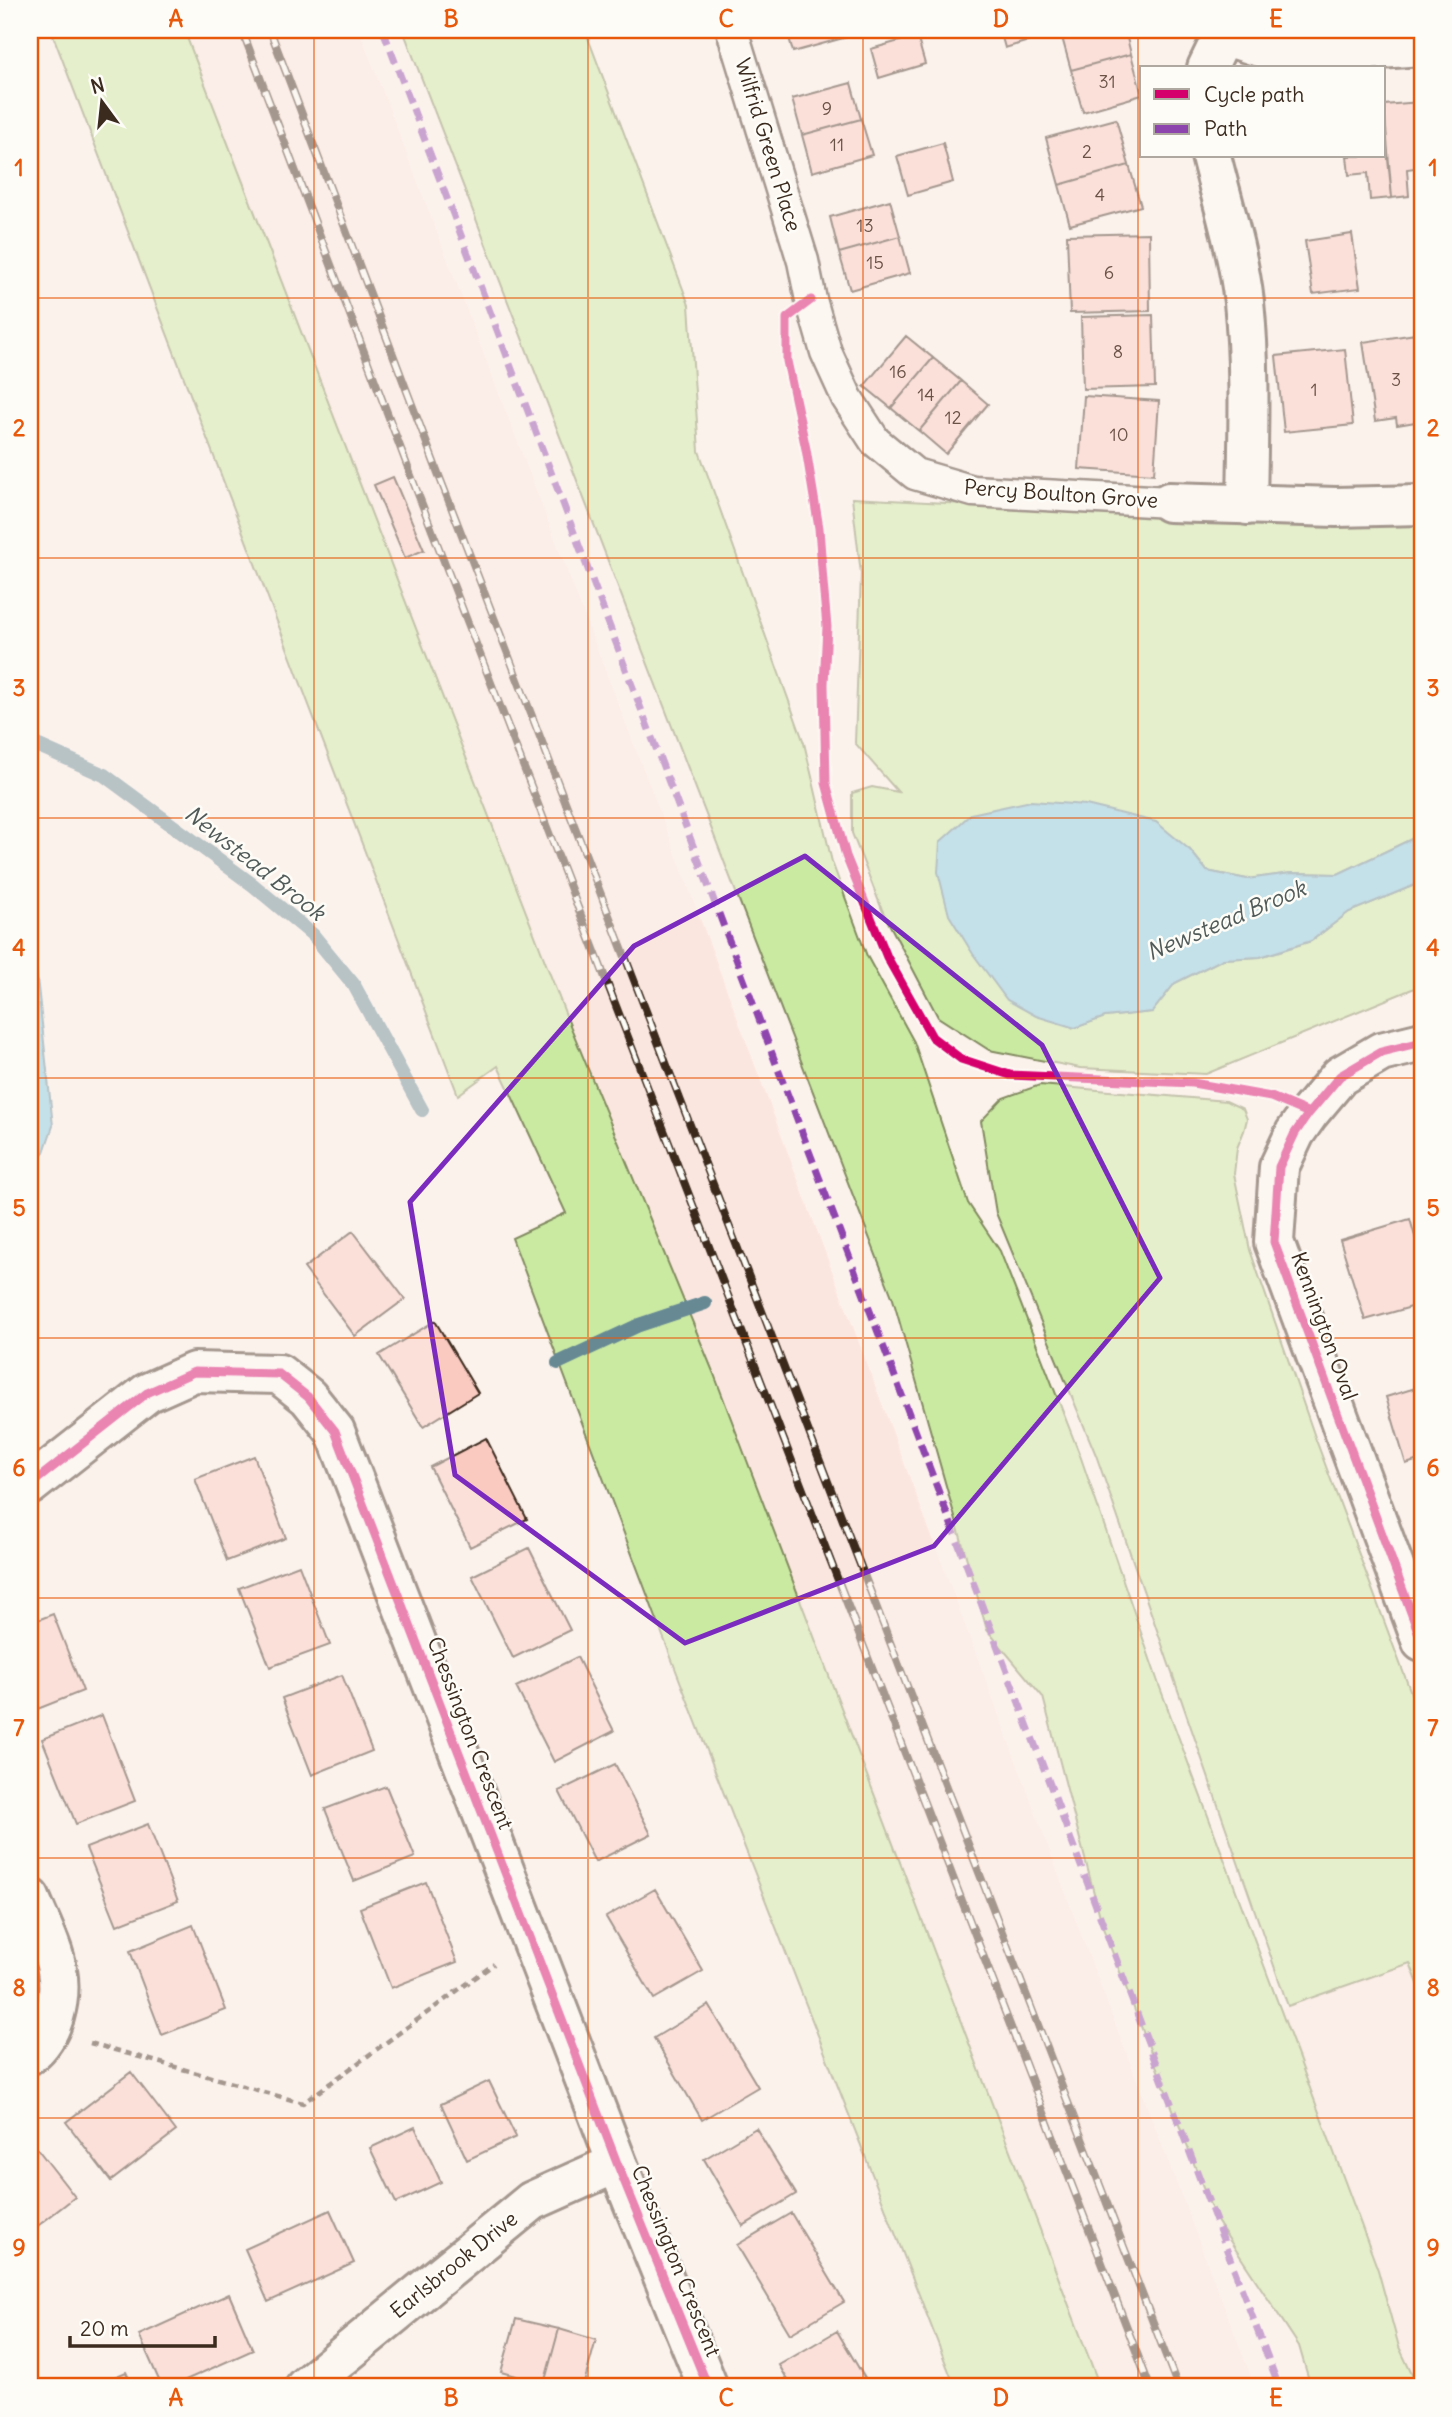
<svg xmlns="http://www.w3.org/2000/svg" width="1452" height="2417" viewBox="0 0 1452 2417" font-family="Delius,sans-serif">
  <rect width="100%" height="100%" fill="#fcf2ec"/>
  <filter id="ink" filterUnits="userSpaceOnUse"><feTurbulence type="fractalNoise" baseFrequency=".0143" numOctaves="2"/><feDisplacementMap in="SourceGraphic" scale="14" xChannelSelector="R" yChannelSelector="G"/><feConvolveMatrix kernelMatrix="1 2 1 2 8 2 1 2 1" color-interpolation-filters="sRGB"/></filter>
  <g filter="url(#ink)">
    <path fill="#fbe6df" d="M184,30H359L680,865L1095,1972L1255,2387H1100L714,1374L567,1018Z
      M1411,1963L1422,1994V2387H1406L1257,2018Z"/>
    <path fill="#caeaa2" stroke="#828a60" stroke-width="2" d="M51,30H184L567,1018L714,1374L1100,2387H955L680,1681L512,1238L566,1213L498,1066L458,1095Z
      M403,30H585L689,305L699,451L804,743L832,862L867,956L914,1042L968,1203L1000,1251L1081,1458L1159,1685L1378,2270L1399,2347L1418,2387H1311L1299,2346L1215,2218L1103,1928L1043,1697L987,1630L893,1299Z
      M852,498L1076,510L1422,520V834L1338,874L1291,873L1247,879L1207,871L1190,850L1074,1028L1105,1017L1152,1012L1175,983L1223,959L1260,957L1311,941L1349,912L1422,882V985L1206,1074L1080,1068L989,1050L938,1017L883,912L852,833V793L872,787L898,792L855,743L861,574Z
      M1040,1085L1226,1101L1243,1109L1247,1119L1244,1131L1237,1148L1234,1174L1250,1250L1316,1440L1422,1722V1994L1410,1963L1288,2006L1096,1455L996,1213L981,1121L1003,1098Z"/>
    <path fill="#82c9e3" stroke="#668994" stroke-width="2" d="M1031,801L1086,805L1156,822L1190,850L1207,871L1247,879L1291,873L1338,874L1422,834V882L1349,912L1311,941L1260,957L1223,959L1175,983L1152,1012L1105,1017L1075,1028L1036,1016L1007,1000L973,954L949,915L938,872L940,842L971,814Z
      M30,927L32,931L53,1126L44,1152L30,1164Z"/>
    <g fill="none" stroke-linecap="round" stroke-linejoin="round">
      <path stroke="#668994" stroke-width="14" d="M30,742L104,775L253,885L313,935L354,985L422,1110
        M558,1363L639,1325L705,1303"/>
    </g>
    <path fill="#facac1" stroke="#3b2a1e" stroke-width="2" d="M787,30H853L854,35L793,52Z
      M1000,30H1051L1052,34L1005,48Z
      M1060,30H1125L1131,54L1071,70Z
      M917,36L925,64L879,78L871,49Z
      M1131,54L1142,95L1083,112L1071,70Z
      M851,83L861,119L802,135L792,99Z
      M1420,102L1422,167L1407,169L1409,196L1392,198L1384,105Z
      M861,119L872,155L812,172L802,135Z
      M1116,119L1129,165L1059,185L1046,138Z
      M1384,121L1392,198L1370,200L1368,173L1349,175L1347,156H1384Z
      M943,143L953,182L908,195L897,156Z
      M1129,165L1141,206L1070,225L1059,185Z
      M890,200L900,236L839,253L830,217Z
      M1149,233L1150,311L1070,313L1067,235Z
      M1352,234L1360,288L1313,294L1305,241Z
      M900,236L910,273L850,290L839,253Z
      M1153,315L1155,387L1083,389L1081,317Z
      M1422,333V421L1397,425L1396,418L1375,421L1363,342Z
      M906,336L933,358L891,408L864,386Z
      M1345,349L1353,425L1284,432L1276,356Z
      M933,358L961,381L919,431L891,408Z
      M961,381L988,404L946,454L919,431Z
      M1084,396L1159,401L1154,474L1079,469Z
      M393,477L424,550L405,558L374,485Z
      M1410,1219L1422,1261V1304L1365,1320L1340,1240Z
      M353,1231L405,1299L355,1336L304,1268Z
      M435,1321L478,1393L423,1427L379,1355Z
      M1422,1386V1459L1406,1464L1386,1397Z
      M486,1438L527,1519L470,1547L430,1467Z
      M254,1456L286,1538L227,1561L195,1479Z
      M529,1548L570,1630L513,1658L472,1576Z
      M299,1565L330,1645L270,1667L239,1588Z
      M53,1614L83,1691L30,1712V1623Z
      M577,1657L614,1731L554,1762L516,1687Z
      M342,1675L372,1751L312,1775L282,1698Z
      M102,1715L135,1801L76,1824L42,1739Z
      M615,1764L651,1834L595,1862L559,1791Z
      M386,1786L415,1857L354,1881L325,1809Z
      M148,1824L178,1901L117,1925L86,1848Z
      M426,1882L457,1962L391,1988L360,1908Z
      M655,1889L703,1971L654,1999L606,1917Z
      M193,1925L226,2010L162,2035L130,1951Z
      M709,2005L758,2087L702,2120L654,2038Z
      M131,2072L176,2131L111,2181L66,2122Z
      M489,2081L516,2137L467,2160L441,2104Z
      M415,2127L441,2182L396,2203L370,2148Z
      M756,2128L796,2194L743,2226L704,2159Z
      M36,2147L75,2197L30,2232V2152Z
      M330,2210L354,2263L268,2302L245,2249Z
      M791,2213L844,2302L790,2334L737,2245Z
      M229,2294L253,2350L170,2387H162L139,2335Z
      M516,2319L559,2329L544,2384L501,2372Z
      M559,2329L596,2340L583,2387H556L544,2384Z
      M837,2331L870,2387H792L779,2365Z
      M126,2372L133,2387H91Z"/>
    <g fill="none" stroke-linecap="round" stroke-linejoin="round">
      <g stroke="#3b2a1e" stroke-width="35">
        <path id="lane" d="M732,30L803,261L811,300L826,352L847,398L875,441L915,474L973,491L1169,502"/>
      </g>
      <g stroke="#3b2a1e" stroke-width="44">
        <path id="street" d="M1217,30L1223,35L1271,51L1365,50L1422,46
          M1207,68L1223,35
          M1211,156C1223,204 1238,252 1244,302C1251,369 1248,438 1247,505
          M1169,502L1336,507L1422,505
          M1422,1042L1381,1052L1340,1076L1309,1113L1295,1133L1279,1167L1274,1242L1422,1642
          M30,1485L147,1393L194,1372L279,1374L308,1397L335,1431L617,2163L708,2387
          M30,1898C38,1918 54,1949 57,1970C62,1999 54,2035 30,2054
          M305,2387L532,2201L617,2163"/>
      </g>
      <path stroke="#3b2a1e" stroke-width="4.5" stroke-dasharray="7 5" stroke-linecap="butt" d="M791,379L806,449L819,528L823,582L827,627L824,684L826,783L846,856L887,957L932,1037L961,1059L1010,1075L1193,1083L1265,1096
        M90,2043L303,2103L494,1964"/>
      <use href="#lane" stroke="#fdfcf7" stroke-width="30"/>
      <use href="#street" stroke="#fdfcf7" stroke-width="38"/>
      <g stroke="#3b2a1e" stroke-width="8">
        <path id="rail" d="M242,30L413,481L1150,2387
          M270,30L438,473L1178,2387"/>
      </g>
      <use href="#rail" stroke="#fdfcf7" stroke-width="5" stroke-dasharray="16" stroke-linecap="butt"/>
      <path stroke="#8e44ad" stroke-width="7" stroke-dasharray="14 7" stroke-linecap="butt" d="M383,30L1279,2387"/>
      <g stroke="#fdfcf7" stroke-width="13">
        <path id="cycleway" d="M811,300L787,318V361L806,449L819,528L823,582L827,627L824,684L826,783L846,856L887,957L932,1037L961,1059L1010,1075L1193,1083L1271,1097L1309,1113
          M1422,1042L1381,1052L1340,1076L1309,1113L1295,1133L1279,1167L1274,1242L1422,1642
          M30,1485L147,1393L194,1372L279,1374L308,1397L335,1431L617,2163L708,2387"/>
      </g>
      <use href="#cycleway" stroke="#d6006c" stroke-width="9"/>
    </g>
  </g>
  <path d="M0 0H1452V2417H0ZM805,856L1042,1045L1160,1278L934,1546L685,1643L455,1475L410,1202L634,946Z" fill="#fcf2ec" fill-opacity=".55" fill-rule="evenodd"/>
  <path fill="none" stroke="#7b2cbf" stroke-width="5" stroke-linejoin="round" d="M805,856L1042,1045L1160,1278L934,1546L685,1643L455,1475L410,1202L634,946Z"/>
  <path fill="none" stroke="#e8590c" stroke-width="2" stroke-opacity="0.55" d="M314,30V2387M588,30V2387M863,30V2387M1138,30V2387M30,298H1422M30,558H1422M30,818H1422M30,1078H1422M30,1338H1422M30,1598H1422M30,1858H1422M30,2118H1422"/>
  <g text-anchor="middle" stroke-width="5" stroke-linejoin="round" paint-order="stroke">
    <g font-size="18" fill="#6b5247">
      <text x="1107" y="88">31</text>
      <text x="827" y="115">9</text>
      <text x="837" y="151">11</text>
      <text x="1087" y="158">2</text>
      <text x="1100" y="201">4</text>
      <text x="865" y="232">13</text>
      <text x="875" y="269">15</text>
      <text x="1109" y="279">6</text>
      <text x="1118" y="358">8</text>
      <text x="898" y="378">16</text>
      <text x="1396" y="386">3</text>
      <text x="1314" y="396">1</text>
      <text x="926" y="401">14</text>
      <text x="953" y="424">12</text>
      <text x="1119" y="441">10</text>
    </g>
    <g font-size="21" fill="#3b2a1e" stroke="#fdfcf7">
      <text transform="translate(768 145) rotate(73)" y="7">Wilfrid Green Place</text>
      <text transform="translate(1061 494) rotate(4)" y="7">Percy Boulton Grove</text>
      <text transform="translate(1324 1326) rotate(70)" y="7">Kennington Oval</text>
      <text transform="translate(470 1733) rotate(69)" y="7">Chessington Crescent</text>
      <text transform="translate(676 2261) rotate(68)" y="7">Chessington Crescent</text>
      <text transform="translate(454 2265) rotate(-39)" y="7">Earlsbrook Drive</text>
    </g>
    <g font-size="23" font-style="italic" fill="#505a59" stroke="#fdfcf7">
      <text transform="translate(255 863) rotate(38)" y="8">Newstead Brook</text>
      <text transform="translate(1226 920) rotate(-23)" y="8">Newstead Brook</text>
    </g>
  </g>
  <rect width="1452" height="2417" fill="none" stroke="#fdfcf7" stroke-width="77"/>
  <rect x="1140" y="66" width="245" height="91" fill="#fdfcf7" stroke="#afa8a0" stroke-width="2"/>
  <rect x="1154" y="89" width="35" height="10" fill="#d6006c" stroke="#afa8a0" stroke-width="2"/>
  <text x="1204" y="102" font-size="21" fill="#3b2a1e">Cycle path</text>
  <rect x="1154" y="124" width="35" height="10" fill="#8e44ad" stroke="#afa8a0" stroke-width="2"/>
  <text x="1204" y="136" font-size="21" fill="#3b2a1e">Path</text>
  <g transform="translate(102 102) rotate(345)" stroke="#fdfcf7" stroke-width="5" paint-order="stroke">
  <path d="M0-5L12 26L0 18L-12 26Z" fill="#3b2a1e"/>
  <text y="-10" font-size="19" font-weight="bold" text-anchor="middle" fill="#3b2a1e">N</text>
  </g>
  <path d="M70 2336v10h145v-10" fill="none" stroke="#3b2a1e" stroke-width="3.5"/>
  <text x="80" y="2336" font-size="21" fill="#3b2a1e" stroke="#fdfcf7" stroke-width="5" paint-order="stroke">20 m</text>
  <rect x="38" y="38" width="1376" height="2340" fill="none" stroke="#e8590c" stroke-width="2.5"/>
  <g font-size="23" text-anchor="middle" font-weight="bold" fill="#e8590c">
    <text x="176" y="27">A</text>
    <text x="451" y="27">B</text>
    <text x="726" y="27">C</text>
    <text x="1001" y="27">D</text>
    <text x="1276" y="27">E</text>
    <text x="19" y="176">1</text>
    <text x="1433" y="176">1</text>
    <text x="19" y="436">2</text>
    <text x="1433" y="436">2</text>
    <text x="19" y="696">3</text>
    <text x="1433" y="696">3</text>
    <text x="19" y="956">4</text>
    <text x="1433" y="956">4</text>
    <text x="19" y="1216">5</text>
    <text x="1433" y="1216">5</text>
    <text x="19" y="1476">6</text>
    <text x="1433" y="1476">6</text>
    <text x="19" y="1736">7</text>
    <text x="1433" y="1736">7</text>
    <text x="19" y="1996">8</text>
    <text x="1433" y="1996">8</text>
    <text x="19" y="2256">9</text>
    <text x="1433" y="2256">9</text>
    <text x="176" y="2406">A</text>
    <text x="451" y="2406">B</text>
    <text x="726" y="2406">C</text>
    <text x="1001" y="2406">D</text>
    <text x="1276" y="2406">E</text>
  </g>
</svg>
